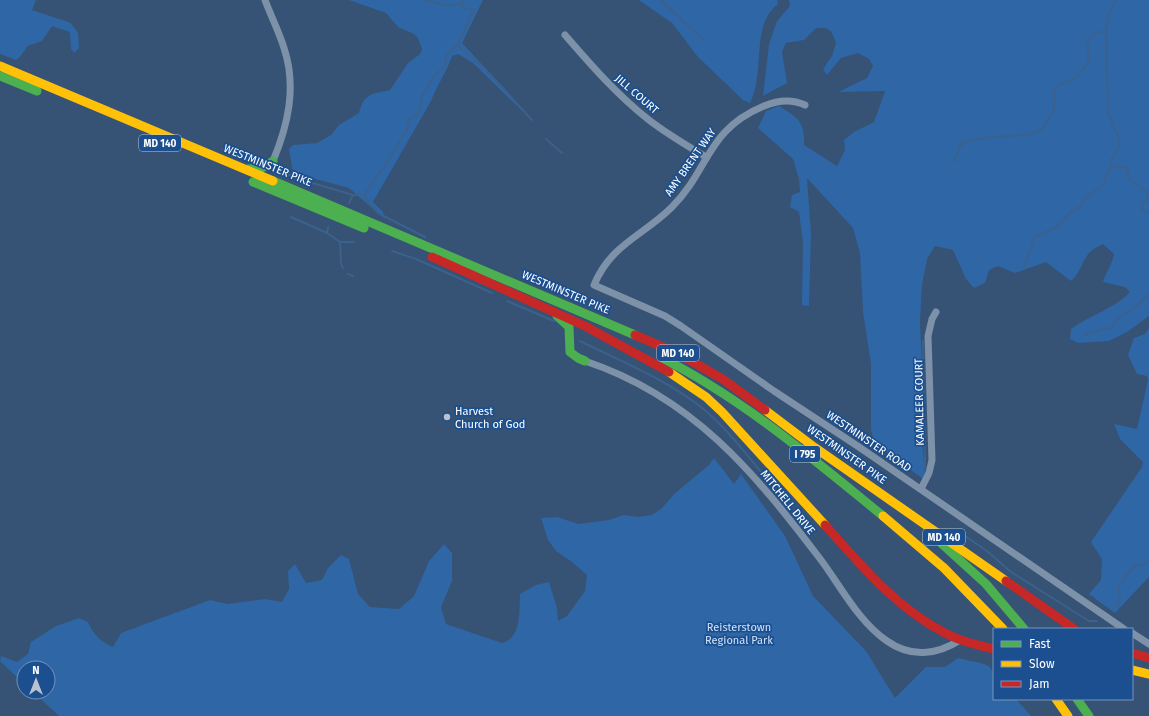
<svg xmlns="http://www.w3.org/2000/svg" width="1149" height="716" viewBox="0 0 1149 716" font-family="'Fira Sans',sans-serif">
  <rect width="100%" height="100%" fill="#365274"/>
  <path fill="#2f66a5" d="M0,0H36L32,10L71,23L78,33L79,48L74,53L71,49L70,32L52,26L42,41L28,46L19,58L16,60L0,54Z
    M349,0H483L462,43L507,91L516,105L473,63L458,54L452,56C447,72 437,85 431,101L373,202L383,212L385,219L349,188L293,173L289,149L293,145L317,143L331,135L339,125L359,113C364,93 372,94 390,90L408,63L420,54L422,49L418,38L414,34L398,27L386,13Z
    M639,0H777L778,4C750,25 766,72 750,103L743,100L698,57L672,23Z
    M789,0H1149V316L1127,332L1109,341L1078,343L1070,339L1071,329C1090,315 1114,309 1130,292L1125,287L1103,282C1106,271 1112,265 1114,254L1103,244C1100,246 1094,248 1091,251C1082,259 1081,273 1071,281L1046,262L1015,273L998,266L989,270L985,283L974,288L966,279L953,250L935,246L927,259L922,285L920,322L924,409L922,443L926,481L875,444L871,430V364L863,312L860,253L853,228L807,178L811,234L809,306L802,305L803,243L799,212L790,207L792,195L800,192L799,179L793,159L758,128L766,111L779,106C798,118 805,121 804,145L837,166L845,150L844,140L854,132L874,122L885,91L838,92L867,78L873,66L869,59L858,53L841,58L827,75L823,69L832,56L836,43L831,31L825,28H816L804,40L786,43L782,52L787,83L763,96L769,44L777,21L790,6Z
    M1149,328V577L1115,613L1089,594L1101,580L1102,559L1091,542L1142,467L1143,462L1120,439L1114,424L1137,429L1148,380L1147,376L1137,374L1128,355L1134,338L1145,334Z
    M714,458L734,484L741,474L785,536L813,596L866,651L895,698L926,667H945L958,658C995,667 994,660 994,699H1016L1031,716H59L33,692H48V668H24V684L0,661L1,656L17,662L28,654L31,642L56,626L79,618L88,622C93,634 101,642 113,647L121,633L210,600L227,604L265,599L282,602L289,589L288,571L295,564L306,583L322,580L328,568L341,555L349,559L358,594L370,607L399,609L414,596L429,561L444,544L452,553V581L441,607L446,624L502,643C522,637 519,612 520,594L536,585L549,582L557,608L558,621L567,616L585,591L587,575L572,562L556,551L548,540L541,518L557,517L578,524L609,520L624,515L638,517L652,515L662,508L674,494L709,465Z"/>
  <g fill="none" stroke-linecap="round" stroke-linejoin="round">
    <path stroke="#3b618d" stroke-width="2" d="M426,0C436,3 457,10 464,0
      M660,0L704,40
      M459,42L474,9H465L461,3
      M457,45L484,68L532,120
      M546,139L562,153
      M223,149L258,161
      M954,162L960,146L964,142L992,137L1028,135L1042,129L1054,110V91L1060,84L1076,78L1089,61C1087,42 1082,34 1106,31
      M1111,166L1110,161L1118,150L1120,142L1108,113L1106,25L1110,11L1116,0
      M1111,166L1124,167L1127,170L1129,179L1148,193L1147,200L1141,205L1142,209L1149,213
      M280,172L309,182L353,195H364
      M364,196L378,213L425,237
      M364,199V195C376,177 389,162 398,144C405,131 407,137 409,119L418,114L422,96L435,75L445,66L446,56L459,43
      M349,203L353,195
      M291,217L327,233L340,242H354
      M327,233L328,227
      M340,242L341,264L343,268
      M392,251L416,259L492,293
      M1024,267L1035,237L1057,227L1072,211L1080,207L1088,195L1103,185L1111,166
      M348,274L353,276
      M507,301L554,321
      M1084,335L1112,327L1116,320L1139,304L1149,294
      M580,341C622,362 664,378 701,407C731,431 759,471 785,501
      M923,341L925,468
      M965,536L987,551L1011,572L1089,621H1097
      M1117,606L1120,599L1118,586L1135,565L1142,566L1149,560"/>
    <path stroke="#7d92a8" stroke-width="7" d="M265,0C271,16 279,32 284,48C297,87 288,125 273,161
      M565,35C591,65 617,95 649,120C667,134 686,145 706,157
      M805,105C792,99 778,100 764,106C706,130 710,169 672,207C643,236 611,244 594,285L665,316L681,326L774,391L859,447L1124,629
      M585,361C693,397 754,472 821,560C841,587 859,622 887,641C911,658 937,655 960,640
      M921,489L929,473L932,460L928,336L932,319L936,312
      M1132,633L1149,644"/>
    <path stroke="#4caf50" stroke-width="9" d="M0,76L37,91
      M248,169L262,168L273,161
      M273,181L635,335
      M253,182L364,228
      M557,316L569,327L570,352L578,358L585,361
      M662,358C743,399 813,459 883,516
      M942,544L986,584L1024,629
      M1077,699L1089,716"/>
    <path stroke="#ffc107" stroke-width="9" d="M0,66L273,181
      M669,372L706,397L722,412L825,525
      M765,410L814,447L1006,581
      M883,516L944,568L1003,629
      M1132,670L1149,674
      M1056,699L1068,716"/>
    <path stroke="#c62828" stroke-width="9" d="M432,257L585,326L669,372
      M635,335L681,355L724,380L765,410
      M825,525C861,565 896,608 945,633C960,641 977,645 994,649
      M1006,581L1074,629
      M1132,653L1149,658"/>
  </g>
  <circle fill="#b9c2ce" stroke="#1b4f8f" stroke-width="1.5" cx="447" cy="417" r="4"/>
  <g text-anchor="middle" stroke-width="3.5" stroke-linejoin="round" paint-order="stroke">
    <g fill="#1b4f8f" stroke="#bbcadd" stroke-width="1">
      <rect x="139" y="135" width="42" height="16" rx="3"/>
      <rect x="657" y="345" width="42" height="16" rx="3"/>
      <rect x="790" y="446" width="30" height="16" rx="3"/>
      <rect x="923" y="529" width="42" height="16" rx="3"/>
    </g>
    <g font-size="10" font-weight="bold" fill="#fff">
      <text x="160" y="147">MD 140</text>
      <text x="678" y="357">MD 140</text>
      <text x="805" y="458">I 795</text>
      <text x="944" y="541">MD 140</text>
    </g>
    <g font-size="11" fill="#fff" stroke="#1b4f8f">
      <text transform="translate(637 94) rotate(41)" y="4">JILL COURT</text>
      <text transform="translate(690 162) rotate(-55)" y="4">AMY BRENT WAY</text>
      <text transform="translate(268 165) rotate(22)" y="4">WESTMINSTER PIKE</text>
      <text transform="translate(566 292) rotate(23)" y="4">WESTMINSTER PIKE</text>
      <text transform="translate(919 402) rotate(-91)" y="4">KAMALEER COURT</text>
      <text transform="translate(869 441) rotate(34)" y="4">WESTMINSTER ROAD</text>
      <text transform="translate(847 454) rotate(35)" y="4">WESTMINSTER PIKE</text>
      <text transform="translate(788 502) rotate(51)" y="4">MITCHELL DRIVE</text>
    </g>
    <g font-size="11" fill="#fff" stroke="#1b4f8f" text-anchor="start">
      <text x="455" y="415">Harvest<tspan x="455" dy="13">Church of God</tspan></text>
    </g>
    <g font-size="11" fill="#cfe3fa" stroke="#1b4f8f">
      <text x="739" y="631">Reisterstown<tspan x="739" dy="13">Regional Park</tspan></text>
    </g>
  </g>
  <rect x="993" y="628" width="140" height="72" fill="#1b4f8f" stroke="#7695bc"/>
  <rect x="1001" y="641" width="20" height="6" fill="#4caf50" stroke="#7695bc"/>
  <text x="1029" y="648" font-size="12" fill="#ffffff">Fast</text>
  <rect x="1001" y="661" width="20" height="6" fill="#ffc107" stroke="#7695bc"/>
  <text x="1029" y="668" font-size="12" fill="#ffffff">Slow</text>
  <rect x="1001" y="681" width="20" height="6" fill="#c62828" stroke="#7695bc"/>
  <text x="1029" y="688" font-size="12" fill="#ffffff">Jam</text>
  <g transform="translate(36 680)"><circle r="19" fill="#1b4f8f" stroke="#7695bc"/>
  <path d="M0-3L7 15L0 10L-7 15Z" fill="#b9c2ce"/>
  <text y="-6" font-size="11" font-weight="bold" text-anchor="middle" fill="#ffffff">N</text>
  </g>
</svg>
